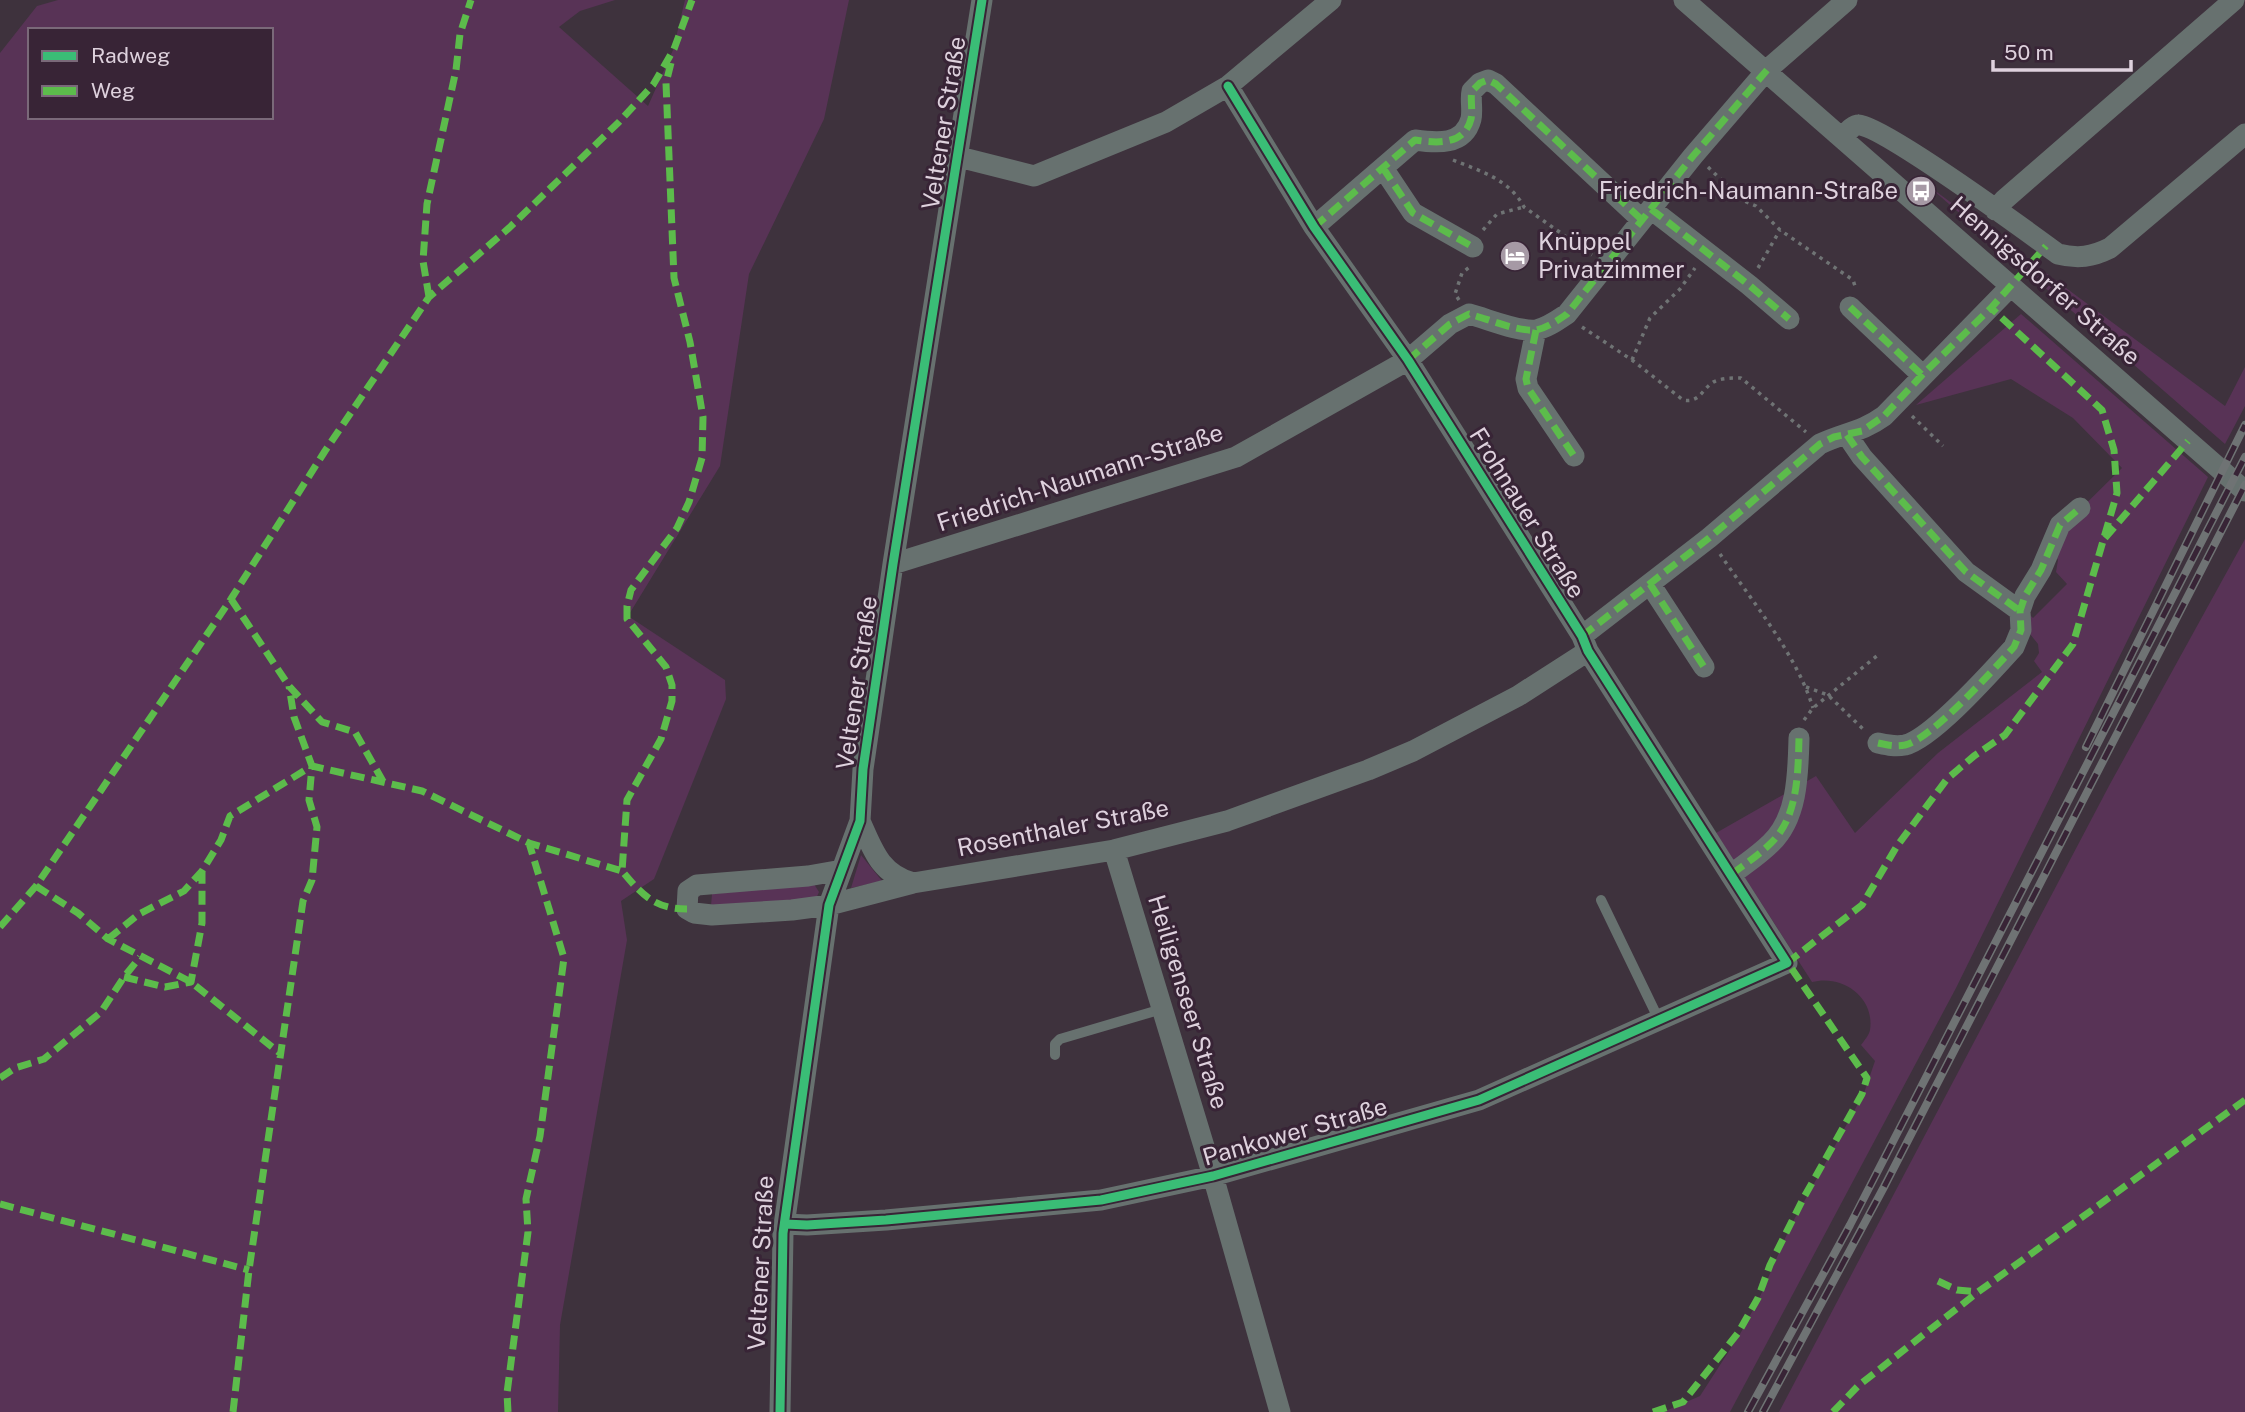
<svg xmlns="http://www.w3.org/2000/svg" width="2245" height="1412" viewBox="0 0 2245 1412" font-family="'Public Sans',sans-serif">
  <rect width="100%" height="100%" fill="#3e323d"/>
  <path fill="#583356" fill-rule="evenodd" d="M58,0H615L580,11L559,27L648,106L673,50L685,0H849L824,119L749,274L720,466L628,616L725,680L726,699L654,879L621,901L627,940L560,1325L558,1412H0V53L37,6ZM30,30H271V117H30Z
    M1926,184L2225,406L2245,367V406L2225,444Z
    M2021,314L2208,477L1956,988L1730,1412H1663L1700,1396L1740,1334L1759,1299L1790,1227L1864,1093L1875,1061L1861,1045C1864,1041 1869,1035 1870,1030C1875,997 1842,974 1812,982L1716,833L1816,776L1855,833L1938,753L2042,672L2034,661L2039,653L2038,644L2023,625V608L2033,618L2067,584L2056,572L2058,560L2047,542L2122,468L2073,418L2011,379L1916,405Z
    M2245,539V1412H1779L2110,784Z
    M861,855L882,881L851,888Z
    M814,884L819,892L815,901L711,906L712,894Z"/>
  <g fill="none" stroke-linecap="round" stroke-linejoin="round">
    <path stroke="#6f7374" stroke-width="3.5" stroke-dasharray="3.5 5" stroke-linecap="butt" d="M1453,160C1480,171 1509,179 1524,207L1592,255
      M1708,167L1742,200L1756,206L1780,230L1853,280L1856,289
      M1483,230L1497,214L1524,207
      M1758,268L1780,230
      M1459,300L1455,294L1462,273L1472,265
      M1582,327L1632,360L1683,400C1699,403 1701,391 1712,383C1718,378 1733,378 1741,378L1806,432
      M1632,360L1650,318L1680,289L1695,268
      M1912,416L1943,446
      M1720,554C1751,600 1797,655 1813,708
      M1806,687L1828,695L1865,731
      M1804,720L1813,708L1878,655"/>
    <path stroke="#67716f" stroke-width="10" d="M1601,900L1659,1020
      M1055,1055V1044L1060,1039L1162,1009"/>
    <path stroke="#67716f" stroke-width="21" d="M1684,0L2245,491
      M1842,138C1847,133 1852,125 1859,125C1879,123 2032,235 2058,254C2078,259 2092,257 2110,248L2245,134
      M959,157L1034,176L1166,122L1228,86L1331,0
      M1383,168L1413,213L1473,247
      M1651,209L1749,285L1789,319
      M1995,210L2004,200L2234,0
      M1314,227L1415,140C1436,143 1464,146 1471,119C1473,110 1470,99 1472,91L1480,83L1488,80L1496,84L1642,220
      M1850,307L1922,375
      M1536,330L1526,379L1528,388L1574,456
      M1847,435L1862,457L1966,572L2020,611
      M893,564L1236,457L1408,360L1450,324L1469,314C1488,319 1518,332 1536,330C1547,328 1558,320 1567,314L1693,156L1767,70L1847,0
      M1650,584L1704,667
      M1582,636L1709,538L1820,444C1843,433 1862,432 1884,416L2010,287
      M1878,743C1887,745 1895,747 1905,745C1933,738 1992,671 2014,647L2021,630L2020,611L2025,596L2041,570L2060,525L2080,508
      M860,821C873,850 880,874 913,883
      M1114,850L1213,1176L1280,1412
      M842,870L808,876L697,885L688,891L687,909L694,913L712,915L792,910L829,905L913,883L1114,850L1227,821L1368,770L1413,751L1518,696L1588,651
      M1732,874C1745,864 1759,855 1771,843C1798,817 1798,773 1799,738
      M785,1224L807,1225L886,1220L1101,1200L1213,1176L1479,1100L1787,963L1588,651L1582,636L1408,360L1314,227L1228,86
      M780,1412L783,1233L829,905L860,821L863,769L893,564L982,0"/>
    <g stroke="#6f7374" stroke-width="8">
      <path id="rail" d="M2086,747L2245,425
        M1748,1412L1850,1225L2245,457
        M1763,1412L1884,1187L2245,485"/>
    </g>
    <use href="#rail" stroke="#382436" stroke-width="5" stroke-dasharray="16" stroke-linecap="butt"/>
    <path stroke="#5cbc4b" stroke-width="7" stroke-dasharray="14 7" stroke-linecap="butt" d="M671,63L666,83L674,278L690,342L703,417L702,458L689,502L677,528L631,590L627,606V619L666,667L672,685V701L661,739L627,800L622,871C642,895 655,909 687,909
      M1383,168L1413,213L1473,247
      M1651,209L1749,285L1789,319
      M1314,227L1415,140C1436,143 1464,146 1471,119C1473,110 1470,99 1472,91L1480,83L1488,80L1496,84L1642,220
      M429,297L423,261L427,204L456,70L460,34L471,0
      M1850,307L1922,375
      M1536,330L1526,379L1528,388L1574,456
      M1408,360L1450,324L1469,314C1488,319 1518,332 1536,330C1547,328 1558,320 1567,314L1693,156L1767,70
      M1847,435L1862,457L1966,572L2020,611
      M2105,538L2188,441
      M1650,584L1704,667
      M231,599L289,686L322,722L355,732L384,783
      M1582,636L1709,538L1820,444L1834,437L1862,431L1884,416L1922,375L1991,308L2046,246
      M1878,743C1887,745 1895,747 1905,745C1933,738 1992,671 2014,647L2021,630L2020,611L2025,596L2041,570L2060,525L2080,508
      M1732,874C1745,864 1759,855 1771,843C1798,817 1798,773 1799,738
      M36,886L78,913L108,939L191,982L281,1054
      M0,927L36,886L231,599L325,451L429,297L509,228L619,122L653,85L674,49L692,0
      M108,939L139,914L184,891L202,871L221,840L230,816L312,766L422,791L529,843L622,871
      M1787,963L1862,905L1897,846L1947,779L1974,756L2005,735L2073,644L2117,493L2114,450L2102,410L1991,308
      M124,977L165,987L191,982L202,923V871
      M0,1078L15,1068L44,1059L101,1012L124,977L140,957
      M0,1204L249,1270
      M1938,1281L1957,1290L1978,1292
      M233,1412L249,1270L303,901L312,880L317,827L309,800L312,766L294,717L289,686
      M508,1412L507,1393L528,1232L526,1199L540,1136L564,958L529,843
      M1653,1412L1683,1402L1738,1333L1758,1298L1770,1265L1803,1199L1862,1094L1867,1078L1785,959
      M1833,1412L1858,1386L1978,1292L2245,1100"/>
    <g stroke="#382436" stroke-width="13">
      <path id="cycleway" d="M785,1224L807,1225L886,1220L1101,1200L1213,1176L1479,1100L1787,963L1588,651L1582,636L1408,360L1314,227L1228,86
        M780,1412L783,1233L829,905L860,821L863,769L893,564L982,0"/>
    </g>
    <use href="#cycleway" stroke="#3abd76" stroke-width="9"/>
  </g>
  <defs>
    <g id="bus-disc" transform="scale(1.575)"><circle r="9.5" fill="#a699a5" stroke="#382436"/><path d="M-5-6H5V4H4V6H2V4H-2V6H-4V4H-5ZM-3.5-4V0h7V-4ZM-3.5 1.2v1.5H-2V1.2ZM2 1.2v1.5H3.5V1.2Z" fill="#fff"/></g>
    <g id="hotel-disc" transform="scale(1.575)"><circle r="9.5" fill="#a699a5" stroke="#382436"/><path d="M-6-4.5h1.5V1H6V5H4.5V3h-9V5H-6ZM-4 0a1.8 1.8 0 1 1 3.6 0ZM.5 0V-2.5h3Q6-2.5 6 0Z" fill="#fff"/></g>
  </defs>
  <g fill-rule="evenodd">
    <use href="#bus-disc" x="1921" y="191"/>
    <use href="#hotel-disc" x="1515" y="256"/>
  </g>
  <g text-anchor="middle" stroke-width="6" stroke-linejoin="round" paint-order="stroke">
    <g font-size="24" fill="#ded1dd" stroke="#382436">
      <text transform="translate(944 123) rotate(-81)" y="8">Veltener Straße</text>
      <text transform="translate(2045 281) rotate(41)" y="8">Hennigsdorfer Straße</text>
      <text transform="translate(1080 478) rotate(-18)" y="8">Friedrich-Naumann-Straße</text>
      <text transform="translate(1527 513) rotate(58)" y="8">Frohnauer Straße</text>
      <text transform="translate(857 683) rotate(-82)" y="8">Veltener Straße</text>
      <text transform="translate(1063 828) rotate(-11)" y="8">Rosenthaler Straße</text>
      <text transform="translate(1188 1002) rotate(73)" y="8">Heiligenseer Straße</text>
      <text transform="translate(1295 1132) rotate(-16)" y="8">Pankower Straße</text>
      <text transform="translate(761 1263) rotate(-87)" y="8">Veltener Straße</text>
    </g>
    <g font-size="24" fill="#ded1dd" stroke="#382436" text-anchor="end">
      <text x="1898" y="199">Friedrich-Naumann-Straße</text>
      <text x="1538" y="250" text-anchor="start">Knüppel<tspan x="1538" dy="28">Privatzimmer</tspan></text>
    </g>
  </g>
  <rect x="28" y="28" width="245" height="91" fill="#382436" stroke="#7a6979" stroke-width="2"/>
  <rect x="42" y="51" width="35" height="10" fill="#3abd76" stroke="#7a6979" stroke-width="2"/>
  <text x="91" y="63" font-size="21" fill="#ded1dd">Radweg</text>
  <rect x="42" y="86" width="35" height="10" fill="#5cbc4b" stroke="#7a6979" stroke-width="2"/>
  <text x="91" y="98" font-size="21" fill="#ded1dd">Weg</text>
  <path d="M1993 60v10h138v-10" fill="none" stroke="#ded1dd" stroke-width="3.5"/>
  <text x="2004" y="60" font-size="21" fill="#ded1dd" stroke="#382436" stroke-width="5" paint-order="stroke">50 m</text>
</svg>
